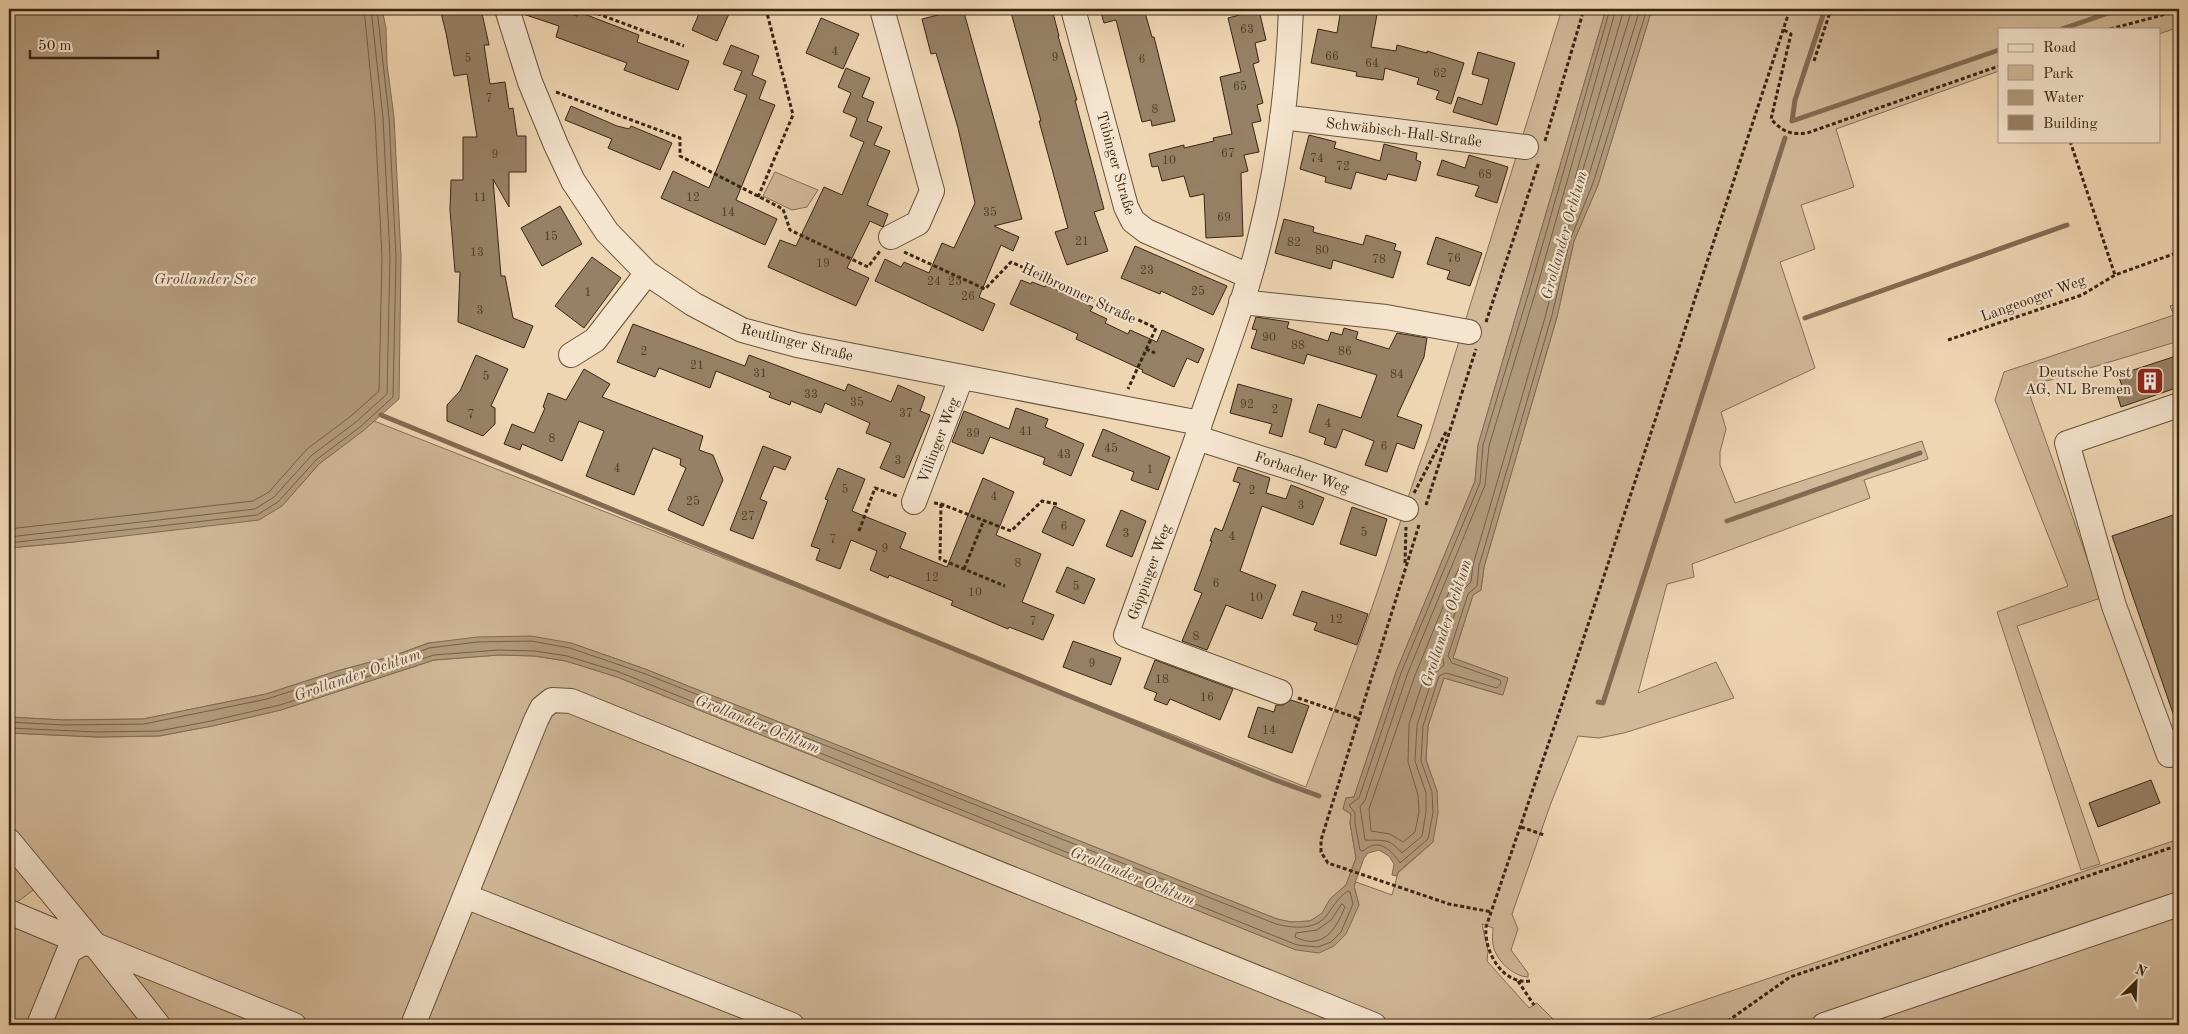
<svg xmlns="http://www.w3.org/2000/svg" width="2188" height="1034" viewBox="0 0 2188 1034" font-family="'Old Standard TT',serif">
  <rect width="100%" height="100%" fill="#efd6b3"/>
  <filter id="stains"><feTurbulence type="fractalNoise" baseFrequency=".004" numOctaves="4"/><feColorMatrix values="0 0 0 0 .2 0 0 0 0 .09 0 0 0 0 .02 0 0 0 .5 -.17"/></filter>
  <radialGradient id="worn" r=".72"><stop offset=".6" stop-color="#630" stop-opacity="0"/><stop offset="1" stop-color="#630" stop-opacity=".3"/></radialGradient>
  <path fill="#d0b898" stroke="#846e55" d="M1562,9H1606L1478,445L1475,481L1396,672L1354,797L1346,798L1343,809L1351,814L1350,823L1356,858L1346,885L1330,899L1323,913L1310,921L1291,922L1277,919L645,669L571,643H428L393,656L337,671L266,694L143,719L63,720L9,717V548L74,542L282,506L319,464L374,421L1306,787C1334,710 1364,634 1389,557C1402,517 1414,477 1429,438Z
    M1652,9H2179V27L2159,34V29H1999V71L1836,129L1854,187L1801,205L1815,249L1780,262L1815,368L1721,412L1726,429L1720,452V465L1735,503L1922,441L1928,459L1864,480L1870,498L1692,564L1694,577L1667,584L1638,693L1716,662L1734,698L1624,733L1599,738L1578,736L1551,803L1512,914L1518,929L1511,950L1528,973V977C1512,976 1496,960 1493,945C1492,940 1493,934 1493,928L1482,924L1488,951L1487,961L1529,1008L1537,1003L1559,1025H402L481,826L400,1025H9V918L103,935L53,875L16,903L9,900V733L97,737L159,736L212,726L281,710L434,660L499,655L535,656L566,661L617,677L1296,950L1359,905L1354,886L1356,882L1392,895L1398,873L1433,842L1437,791L1426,760L1428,726L1444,678L1502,695L1508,678L1453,658L1473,595L1481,590L1484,567L1557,317L1574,241L1598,185Z
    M775,172L818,190L807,207L792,210L763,196Z
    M2179,303V341L2027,387L2101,598L2017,626L2100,864L2081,870L1997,612L2068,586L1995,400L2004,372L2174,315L2170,306Z
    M2179,839V891L2175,885L2173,886L2179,894V1025H1631Z"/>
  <path fill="#b19a7c" stroke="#816b52" d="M9,9H382L386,28L387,64L394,117L401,257L399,399L363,431L319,464L282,506L259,520L74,542L9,548Z
    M1606,9H1652L1598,185L1574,241L1557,317L1484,567L1481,590L1473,595L1453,658L1508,678L1503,695L1444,678L1428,726L1426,760L1437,791L1438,813L1433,842L1398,872L1397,876L1392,875L1394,864L1389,856L1379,850L1368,853L1364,858L1354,886L1359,905L1346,934L1334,946L1319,953L1296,950L617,677L566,661L535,656L499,655L434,660L281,710L212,726L159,736L97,737L9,733V717L63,720L143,719L266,694L337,671L393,656L429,643L477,637L531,636L571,643L645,669L1277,919L1291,922L1310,921L1322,913L1330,899L1346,885L1356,858L1350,823L1351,814L1343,809L1346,798L1354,797L1396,672L1475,481L1478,445Z"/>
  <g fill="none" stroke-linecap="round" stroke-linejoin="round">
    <path stroke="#746047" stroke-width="1" d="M1610,9L1531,285L1483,445L1480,483L1401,673L1359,798L1349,805L1355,813V823L1360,850L1363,851C1379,837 1391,850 1400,863L1428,839L1433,813L1432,792L1421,761L1423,726L1439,676L1446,673L1497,688L1501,683L1500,680L1452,663L1448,656L1468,594L1477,586L1479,566L1552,315L1570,240L1593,183L1647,9
      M1616,9L1537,287L1489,446L1485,485L1407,675L1365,800L1360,807L1365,840C1383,841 1388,837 1402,853L1422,836L1426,812V793L1415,761L1417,725L1434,674L1444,665L1442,654L1462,591L1471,582L1473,565L1546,314L1564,238L1587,181L1640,9
      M1624,9L1575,178L1577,181L1580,179L1632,9
      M9,529L253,501L269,492L307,449L351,416L379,391L382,257L375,119L364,9
      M9,537L255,509L274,497L312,455L356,422L387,394L390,257L383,118L371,9
      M9,543L257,515L278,502L316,460L360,427L393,397L396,257L389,117L377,9
      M1464,565V578L1454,586L1452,583L1460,566Z
      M1451,588H1454L1455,590L1435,652V661L1426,672L1409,724L1408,762L1418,795L1419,812L1415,832L1403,842L1390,834L1371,831L1369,809L1414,678Z
      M9,722L63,725L144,724L267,699L338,676L395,661L429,648L477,642L531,641L570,648L643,673L1276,924C1293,928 1315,931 1327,915C1334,905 1338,898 1348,891L1350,892L1353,904L1341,932L1331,942L1318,947L1297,945L619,672L567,656L535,651L499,650L434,655L280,705L211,721L159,731L97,732L9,728
      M1342,904L1345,907C1336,929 1323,951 1295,937L1296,933L1317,930L1331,920Z"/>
    <path stroke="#816b52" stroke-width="5" d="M1825,9L1795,100L1792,121L1999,50
      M2062,29L2120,9
      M1805,318L2067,225
      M381,415L1270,778L1319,796
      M1727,521L1920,453
      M1598,702L1603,703L1785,138"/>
  </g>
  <path fill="#978166" stroke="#382512" d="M440,9H481L489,45H484L490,84L505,82L509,109L513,108L517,136H526V172H509V207L493,179L501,276H505L513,318L533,326L524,348L458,322L460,272H455L450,210L451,180H463V137H477L467,74L454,76L446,33Z
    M521,9H554L577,16L579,12L639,35L637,42L689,61L678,90L624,70L627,63L556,37L559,26L523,14Z
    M701,9H731L717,41L692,30Z
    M945,9H963L1022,219L994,226L1019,237L1013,251L1001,245L979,297L995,304L983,331L875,281L885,259L901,267L904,262L929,273L942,243L954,248L975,203L958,128L936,53L931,54L922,19L946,13Z
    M1010,9H1052L1059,36H1058L1077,100H1075L1104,209L1094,212L1108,251L1067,265L1055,232L1068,228L1039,121H1041Z
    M1100,9H1144L1152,37H1154L1175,121L1152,126L1151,120L1142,122L1116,20L1104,23Z
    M1341,9H1378L1371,47L1396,51L1397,45L1427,53V51L1464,63L1451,104L1436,99L1439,91L1417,84L1419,78L1385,68L1383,80L1356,76L1357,72L1311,63L1318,29L1337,33Z
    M1259,10L1266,40L1255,43L1259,62L1253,64L1263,103L1257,105L1261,121L1252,123L1259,152L1244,155L1248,171L1241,173L1243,236L1206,238L1204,194L1190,197L1184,176L1162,181L1158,166L1152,167L1149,154L1184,145V148L1214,141L1213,138L1232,134L1220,77L1241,72L1228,18Z
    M821,18L859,34L843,69L806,53Z
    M731,45L759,56L752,75L766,81L759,99L775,105L736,200L777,219L765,245L661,198L673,171L709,188L747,95L734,90L742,71L723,64Z
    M1478,52L1515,63L1497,125L1453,112L1458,97L1482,105L1489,79L1472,74Z
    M846,68L870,78L862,97L874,102L867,121L882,127L874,145L890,151L867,205L888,214L883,227L870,221L847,268L869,278L856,306L768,267L780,240L796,246L824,187L842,195L864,142L850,136L857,118L843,112L851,93L838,87Z
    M571,106L617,126L629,129L631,126L672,143L660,170L608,148L612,139L565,120Z
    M1309,135L1336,142L1334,148L1380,161L1384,144L1417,153L1416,160L1421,162L1416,181L1388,174L1386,180L1356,172L1351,189L1325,182L1326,177L1300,169Z
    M1469,155L1508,167L1497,203L1475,196L1479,186L1437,175L1442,160L1465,168Z
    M560,206L582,244L542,266L521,228Z
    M1284,219L1314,227L1313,232L1363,245L1366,235L1396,244L1394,250L1401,252L1393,278L1333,260L1331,269L1275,253Z
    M1436,237L1482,253L1470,286L1447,279L1450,271L1427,264Z
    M1135,246L1227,286L1213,315L1161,291L1160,294L1121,278Z
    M592,257L621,278L584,328L555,306Z
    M1021,280L1031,284L1032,282L1045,287L1046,285L1093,307L1090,311L1107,319L1105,323L1128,334L1130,330L1157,342L1162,330L1204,349L1198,363L1187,358L1174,387L1142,372L1143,370L1076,339L1078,334L1010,304Z
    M1256,317L1289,322L1287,328L1328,341L1331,332L1342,335L1344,328L1358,332L1356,339L1389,349L1397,333L1427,338L1424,357L1397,416L1422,425L1414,449L1397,443L1387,472L1365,465L1374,441L1343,429L1336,448L1324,444L1326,438L1309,432L1318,404L1361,418L1377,375L1307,354L1304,364L1251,348L1257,330L1252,329Z
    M633,324L745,366L749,355L845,391L848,384L891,402L898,385L925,397L920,411L930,415L904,478L880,468L891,443L866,433L870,423L825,403L821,413L791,401L790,405L769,397L771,393L716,371L710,388L659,368L655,377L617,362Z
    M476,355L508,369L491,406L495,408V424L483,436L447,421V405L460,391Z
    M2179,355V387L2121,407L2117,394L2124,391L2118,375Z
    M584,369L610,384L602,397L703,436L699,450L713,455L723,480L703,526L668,510L686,468L680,465L681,459L653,448L634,495L586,476L604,431L579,421L562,461L522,444L520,450L504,444L512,424L534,433L545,408L543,407L548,393L566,400Z
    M1238,384L1292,399L1282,437L1269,433L1272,424L1230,413Z
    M1016,408L1048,419L1045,427L1084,444L1071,476L1043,464L1045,458L990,437L983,454L952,442L964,411L1009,429Z
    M1103,429L1170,457L1158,490L1131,480L1134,472L1092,456Z
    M763,446L791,457L785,470L774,466L760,499L767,502L753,539L730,530Z
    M1238,467L1270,478L1266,493L1286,499L1291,485L1324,498L1313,525L1262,506L1240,571L1276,585L1262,619L1226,605L1207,650L1182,641L1202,593L1194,590L1212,541H1210L1215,528L1222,531L1240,483L1233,481Z
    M838,468L865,479L852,511L906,533L900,548L947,567L983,478L1014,492L996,535L1041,554L1022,602L1054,615L1043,640L1009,627L1008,629L951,605L953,601L889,575L888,578L870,570L877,551L851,540L840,569L816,560L820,549L811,546L828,500L825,499Z
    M1054,506L1085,520L1073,546L1042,532Z
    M1352,507L1387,519L1376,556L1340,544Z
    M1121,510L1146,521L1132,557L1106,546Z
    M2179,513V725H2177L2112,536Z
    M1067,567L1095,579L1084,604L1056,592Z
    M1302,591L1368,614L1357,645L1314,630L1317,623L1293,615Z
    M1073,641L1121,658L1111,685L1063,667Z
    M1155,660L1233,689L1220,720L1170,699L1167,705L1154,700L1157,693L1144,688Z
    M1291,700L1309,706L1292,753L1248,737L1258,707L1274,712L1276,705H1283Z
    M2151,780L2160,803L2098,827L2089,803Z"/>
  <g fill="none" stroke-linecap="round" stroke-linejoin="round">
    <g stroke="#66513a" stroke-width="26">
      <path id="minor" d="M507,9L530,82L556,145L573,181L607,232L647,273L693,304L742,330L797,345L1200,423
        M882,9L932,191L918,223L891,237
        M1073,9L1126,207L1133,221L1146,231L1249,276
        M1282,117L1526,147
        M1241,302L1386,317L1469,332
        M571,355L595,340L647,273
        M2179,405L2067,443L2114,606L2169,755L2179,751
        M1197,438L1301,471L1406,509
        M914,502L961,378
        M1280,692L1126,635L1197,438L1200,423C1221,362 1245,301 1260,238C1279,163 1288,86 1291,9
        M9,841L95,945L158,1025
        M465,896L792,1025
        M9,912L83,943
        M39,1025L69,951L83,943L95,945L294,1025
        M413,1025L536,720L542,708L552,700L571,701L1374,1025
        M1824,1025L2179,904"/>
    </g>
    <path stroke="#382512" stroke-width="3" stroke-dasharray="4 2.5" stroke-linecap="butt" d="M585,9L684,46
      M2110,29L2159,16L2179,9
      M1784,30L1791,34L1771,119C1783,132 1790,135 1807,133L1999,66
      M1814,61L1831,9
      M556,92L680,138V156L783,209L790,230L868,267L880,251
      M1545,141L1584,9
      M2070,141L2115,275
      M758,197L793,115L766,9
      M904,252L985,289L1011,262L1156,328L1128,389
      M1486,322L1539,162
      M1948,340L2082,295L2115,275L2179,252
      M1146,349L1155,353
      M1414,493L1446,432
      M934,503L941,504L1011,531L1042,501L1057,504
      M941,504L940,559L1005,586
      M1426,505L1476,349
      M1419,525L1321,840V852L1328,863L1449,904L1492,912
      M859,531L875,488L897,496
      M1405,563L1406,527
      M964,569L984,520
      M1298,698L1360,719
      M1521,827L1544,835
      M1518,981L1534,1005
      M1530,981C1502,985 1484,951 1486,927L1562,704L1790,9
      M1722,1025L1790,977L2179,845"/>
    <use href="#minor" stroke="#f5e4ce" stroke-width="24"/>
  </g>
  <defs>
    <g id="building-square" transform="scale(1.4375)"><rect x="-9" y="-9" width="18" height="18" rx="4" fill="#8f2418" stroke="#f5e4ce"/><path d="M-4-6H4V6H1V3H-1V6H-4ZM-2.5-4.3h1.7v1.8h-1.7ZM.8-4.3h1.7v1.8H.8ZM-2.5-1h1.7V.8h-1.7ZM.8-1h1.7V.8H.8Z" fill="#fff"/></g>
  </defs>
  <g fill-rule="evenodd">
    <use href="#building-square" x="2150" y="381"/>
  </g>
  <g text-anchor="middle" stroke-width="4.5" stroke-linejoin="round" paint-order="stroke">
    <g font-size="12" fill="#503c27">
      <text x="1247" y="33">63</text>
      <text x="835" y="55">4</text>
      <text x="1332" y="60">66</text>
      <text x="1055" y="61">9</text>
      <text x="468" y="62">5</text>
      <text x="1142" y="63">6</text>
      <text x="1372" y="67">64</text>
      <text x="1440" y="77">62</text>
      <text x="1240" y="90">65</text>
      <text x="489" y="102">7</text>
      <text x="1155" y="113">8</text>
      <text x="1228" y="157">67</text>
      <text x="495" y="158">9</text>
      <text x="1317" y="162">74</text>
      <text x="1169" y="164">10</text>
      <text x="1343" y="170">72</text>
      <text x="1485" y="178">68</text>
      <text x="480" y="201">11</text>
      <text x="693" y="201">12</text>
      <text x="728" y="216">14</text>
      <text x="990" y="216">35</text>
      <text x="1224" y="221">69</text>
      <text x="551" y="240">15</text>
      <text x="1082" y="245">21</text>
      <text x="1294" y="246">82</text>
      <text x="1322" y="254">80</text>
      <text x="477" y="256">13</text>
      <text x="1454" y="262">76</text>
      <text x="1379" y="263">78</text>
      <text x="823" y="267">19</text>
      <text x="1147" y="274">23</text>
      <text x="934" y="285">24</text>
      <text x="955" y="285">25</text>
      <text x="1198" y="295">25</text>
      <text x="588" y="296">1</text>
      <text x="968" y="300">26</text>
      <text x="480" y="314">3</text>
      <text x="1269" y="341">90</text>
      <text x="1298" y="349">88</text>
      <text x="644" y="355">2</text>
      <text x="1345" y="355">86</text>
      <text x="697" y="369">21</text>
      <text x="760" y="377">31</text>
      <text x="1397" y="378">84</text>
      <text x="486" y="380">5</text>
      <text x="811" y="398">33</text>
      <text x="857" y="406">35</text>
      <text x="1247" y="408">92</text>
      <text x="1275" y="413">2</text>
      <text x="906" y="417">37</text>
      <text x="471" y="418">7</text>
      <text x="1328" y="427">4</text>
      <text x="1026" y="435">41</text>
      <text x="973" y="437">39</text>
      <text x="552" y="442">8</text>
      <text x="1384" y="450">6</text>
      <text x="1111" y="452">45</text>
      <text x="1064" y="458">43</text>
      <text x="898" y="464">3</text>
      <text x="617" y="472">4</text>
      <text x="1150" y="473">1</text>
      <text x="845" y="493">5</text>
      <text x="1252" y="494">2</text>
      <text x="994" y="500">4</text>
      <text x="693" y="505">25</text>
      <text x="1301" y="509">3</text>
      <text x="748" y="520">27</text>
      <text x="1064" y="530">6</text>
      <text x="1364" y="536">5</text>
      <text x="1126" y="537">3</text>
      <text x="1232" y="540">4</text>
      <text x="833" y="543">7</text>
      <text x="885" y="552">9</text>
      <text x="1018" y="567">8</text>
      <text x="932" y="581">12</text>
      <text x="1216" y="587">6</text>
      <text x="1076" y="590">5</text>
      <text x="975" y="596">10</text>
      <text x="1256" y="601">10</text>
      <text x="1336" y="623">12</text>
      <text x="1033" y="625">7</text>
      <text x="1196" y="640">8</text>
      <text x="1092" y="667">9</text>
      <text x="1162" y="683">18</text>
      <text x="1207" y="701">16</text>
      <text x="1269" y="734">14</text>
    </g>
    <g font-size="15" fill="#382512" stroke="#f5e4ce">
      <text transform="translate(1404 132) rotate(7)" y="5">Schwäbisch-Hall-Straße</text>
      <text transform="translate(1116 163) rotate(74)" y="5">Tübinger Straße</text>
      <text transform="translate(1079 293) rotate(25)" y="5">Heilbronner Straße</text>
      <text transform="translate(2033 298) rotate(-20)" y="5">Langeooger Weg</text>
      <text transform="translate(797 342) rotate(14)" y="5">Reutlinger Straße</text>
      <text transform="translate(938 440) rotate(-69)" y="5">Villinger Weg</text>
      <text transform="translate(1302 472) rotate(19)" y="5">Forbacher Weg</text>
      <text transform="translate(1149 572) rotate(-70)" y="5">Göppinger Weg</text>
    </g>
    <g font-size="15" fill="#382512" stroke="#f5e4ce" text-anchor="end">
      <text x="2131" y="377">Deutsche Post<tspan x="2131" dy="17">AG, NL Bremen</tspan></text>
    </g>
    <g font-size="16" font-style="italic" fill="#5c4832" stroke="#f5e4ce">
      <text transform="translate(1563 235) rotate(-74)" y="6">Grollander Ochtum</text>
      <text x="205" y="284">Grollander See</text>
      <text transform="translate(1445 623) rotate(-72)" y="6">Grollander Ochtum</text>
      <text transform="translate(357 674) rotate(-19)" y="6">Grollander Ochtum</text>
      <text transform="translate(758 723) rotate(22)" y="6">Grollander Ochtum</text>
      <text transform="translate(1133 875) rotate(22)" y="6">Grollander Ochtum</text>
    </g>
  </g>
  <rect width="2188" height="1034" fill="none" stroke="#efd6b3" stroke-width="30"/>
  <rect x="10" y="10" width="2168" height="1014" fill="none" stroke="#382512" stroke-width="2.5"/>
  <rect x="15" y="15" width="2158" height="1004" fill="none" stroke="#382512"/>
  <rect x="1998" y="28" width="162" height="115" fill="#f5e4ce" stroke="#a99883"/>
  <rect x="2008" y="44" width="25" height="8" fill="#f5e4ce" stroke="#a99883"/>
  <text x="2043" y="52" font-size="15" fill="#382512">Road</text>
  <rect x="2008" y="65" width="25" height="15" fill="#d0b898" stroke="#a99883"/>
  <text x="2043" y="78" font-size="15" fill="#382512">Park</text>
  <rect x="2008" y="90" width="25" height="15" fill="#b19a7c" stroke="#a99883"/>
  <text x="2043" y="102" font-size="15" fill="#382512">Water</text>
  <rect x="2008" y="115" width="25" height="15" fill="#978166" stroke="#a99883"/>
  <text x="2043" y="128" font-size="15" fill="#382512">Building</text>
  <g transform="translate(2136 982) rotate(24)" stroke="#f5e4ce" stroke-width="4" paint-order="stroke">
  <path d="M0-4L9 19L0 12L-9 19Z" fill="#382512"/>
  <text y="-8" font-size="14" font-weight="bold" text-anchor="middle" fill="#382512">N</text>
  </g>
  <path d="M30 50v8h128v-8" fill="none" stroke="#382512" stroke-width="2.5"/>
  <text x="38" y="50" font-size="15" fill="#382512" stroke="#f5e4ce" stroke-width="4" paint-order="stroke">50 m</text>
  <rect width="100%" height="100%" filter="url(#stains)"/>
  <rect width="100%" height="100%" fill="url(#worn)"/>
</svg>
